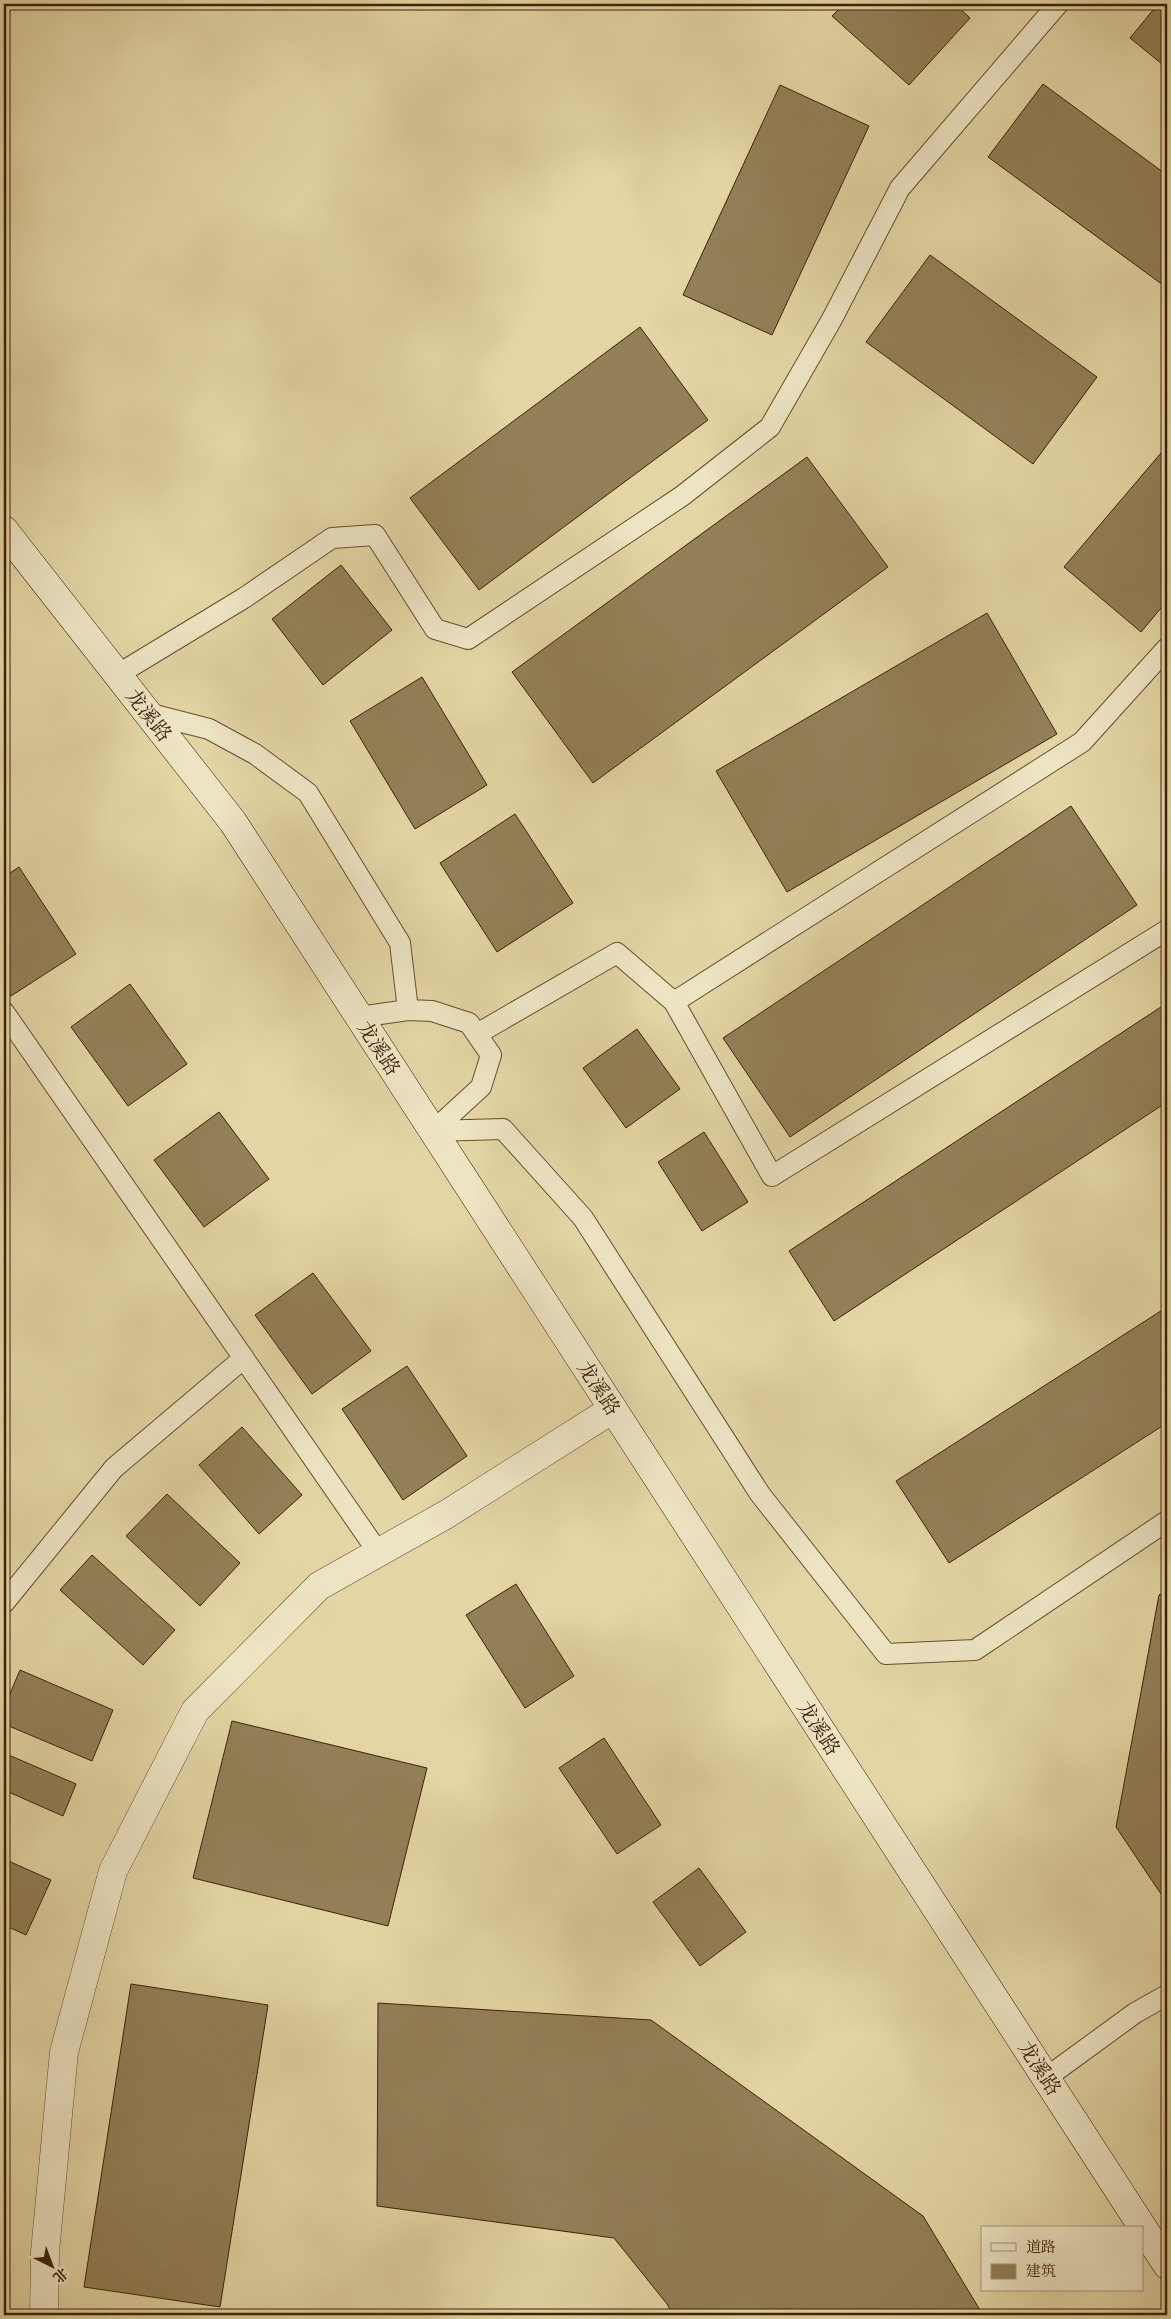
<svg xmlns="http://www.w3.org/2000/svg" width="1171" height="2319" viewBox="0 0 1171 2319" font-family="Vollkorn,'Noto Serif SC',serif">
  <rect width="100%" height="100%" fill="#e3d5a4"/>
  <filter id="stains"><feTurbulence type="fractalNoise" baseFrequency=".004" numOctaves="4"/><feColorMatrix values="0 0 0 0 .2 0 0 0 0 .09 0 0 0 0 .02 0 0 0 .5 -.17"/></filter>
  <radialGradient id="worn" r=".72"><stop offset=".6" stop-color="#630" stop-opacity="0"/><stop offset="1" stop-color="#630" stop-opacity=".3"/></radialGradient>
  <path fill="#937f58" stroke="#3d2205" d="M844,4H955L970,18L909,85L832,16Z
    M1158,4H1167V68L1130,38Z
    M1043,84L1167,175V278L1163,285L988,157Z
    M780,85L869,126L772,335L683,295Z
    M930,255L1097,377L1033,464L866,342Z
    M640,327L708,420L479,590L410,498Z
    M1167,446V601L1141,632L1064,567Z
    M807,457L888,567L593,783L512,672Z
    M341,565L392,630L323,685L272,619Z
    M987,613L1057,734L787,892L716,771Z
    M422,677L487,785L415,829L350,721Z
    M1071,806L1137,905L790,1137L723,1038Z
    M515,814L573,903L497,952L440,863Z
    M19,867L76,954L11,996L4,985V877Z
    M130,984L187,1064L128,1106L71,1027Z
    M1167,1003V1102L834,1321L789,1251Z
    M637,1029L680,1089L626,1128L583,1068Z
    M219,1112L269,1179L204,1227L154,1160Z
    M704,1132L748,1202L702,1231L658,1162Z
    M313,1273L371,1351L312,1394L255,1315Z
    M1167,1307V1423L949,1563L896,1481Z
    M407,1366L467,1456L403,1500L342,1409Z
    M242,1427L302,1495L259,1534L199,1465Z
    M167,1494L240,1563L200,1606L126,1536Z
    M92,1555L175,1630L143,1665L60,1590Z
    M516,1584L574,1676L525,1708L466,1615Z
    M1167,1590V1903L1116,1827L1159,1595Z
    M20,1670L113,1710L92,1761L4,1724V1708Z
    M232,1721L427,1768L388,1926L193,1878Z
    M604,1738L661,1825L617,1854L559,1768Z
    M4,1753L76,1784L63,1816L4,1790Z
    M4,1859L51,1880L26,1935L4,1925Z
    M699,1868L746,1932L700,1966L653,1902Z
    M131,1984L268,2005L220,2307L84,2287Z
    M378,2003L651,2020L923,2216L983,2315H673L667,2304L614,2238L377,2206Z
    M4,2074L8,2075L4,2091Z"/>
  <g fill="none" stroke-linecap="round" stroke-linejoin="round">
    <g stroke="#664f2d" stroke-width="22">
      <path id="lane" d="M117,675L244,598L332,538L375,535L435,629L468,639L682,496L770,427L832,319L900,188L1058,4
        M147,713L209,729L255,754L308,793L400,943L408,1010
        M674,1002L1082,742L1167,648
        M4,1012L378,1552
        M359,1017L408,1010L432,1011L469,1023L491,1055L481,1087L433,1131L503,1129L583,1218L760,1494L886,1654L975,1650L1167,1521
        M477,1034L617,953L674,1002L772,1176L1167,930
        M4,1603L114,1468L244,1358
        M1046,2078L1135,2013L1167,1995"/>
    </g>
    <g stroke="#664f2d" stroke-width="29">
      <path id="street" d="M44,2315L45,2252L64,2052L113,1871L195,1711L319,1586L447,1514L613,1409"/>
    </g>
    <g stroke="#3d2205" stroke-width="29">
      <path id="secondary" d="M4,530L233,822L1167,2265"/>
    </g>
    <use href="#lane" stroke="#ede4c4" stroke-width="20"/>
    <use href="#street" stroke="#ede4c4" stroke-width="28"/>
    <use href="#secondary" stroke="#ede4c4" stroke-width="28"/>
  </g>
  <g text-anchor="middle" stroke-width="5" stroke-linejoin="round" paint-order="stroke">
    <g font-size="20" fill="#3d2205" stroke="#ede4c4">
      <text transform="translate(149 715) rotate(52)" y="7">龙溪路</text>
      <text transform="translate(379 1048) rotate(57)" y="7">龙溪路</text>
      <text transform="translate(599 1388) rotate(57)" y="7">龙溪路</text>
      <text transform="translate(819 1728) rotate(57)" y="7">龙溪路</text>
      <text transform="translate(1040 2068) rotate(57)" y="7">龙溪路</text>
    </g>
  </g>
  <rect width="1171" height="2319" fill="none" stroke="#e3d5a4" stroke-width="20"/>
  <rect x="5" y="5" width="1161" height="2309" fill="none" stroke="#3d2205" stroke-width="2.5"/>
  <rect x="10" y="10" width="1151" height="2299" fill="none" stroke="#3d2205"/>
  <rect x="981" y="2226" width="162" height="65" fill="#ede4c4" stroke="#a79678"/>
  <rect x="991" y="2243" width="25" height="8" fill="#ede4c4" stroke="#a79678"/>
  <text x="1026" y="2252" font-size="15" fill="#3d2205">道路</text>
  <rect x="991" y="2264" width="25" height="15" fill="#937f58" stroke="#a79678"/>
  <text x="1026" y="2276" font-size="15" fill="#3d2205">建筑</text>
  <g transform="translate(52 2266) rotate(138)" stroke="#ede4c4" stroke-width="4" paint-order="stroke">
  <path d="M0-4L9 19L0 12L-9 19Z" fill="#3d2205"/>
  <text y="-8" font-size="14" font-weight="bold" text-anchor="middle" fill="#3d2205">北</text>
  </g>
  <rect width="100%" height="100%" filter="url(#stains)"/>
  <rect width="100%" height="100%" fill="url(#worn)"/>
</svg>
